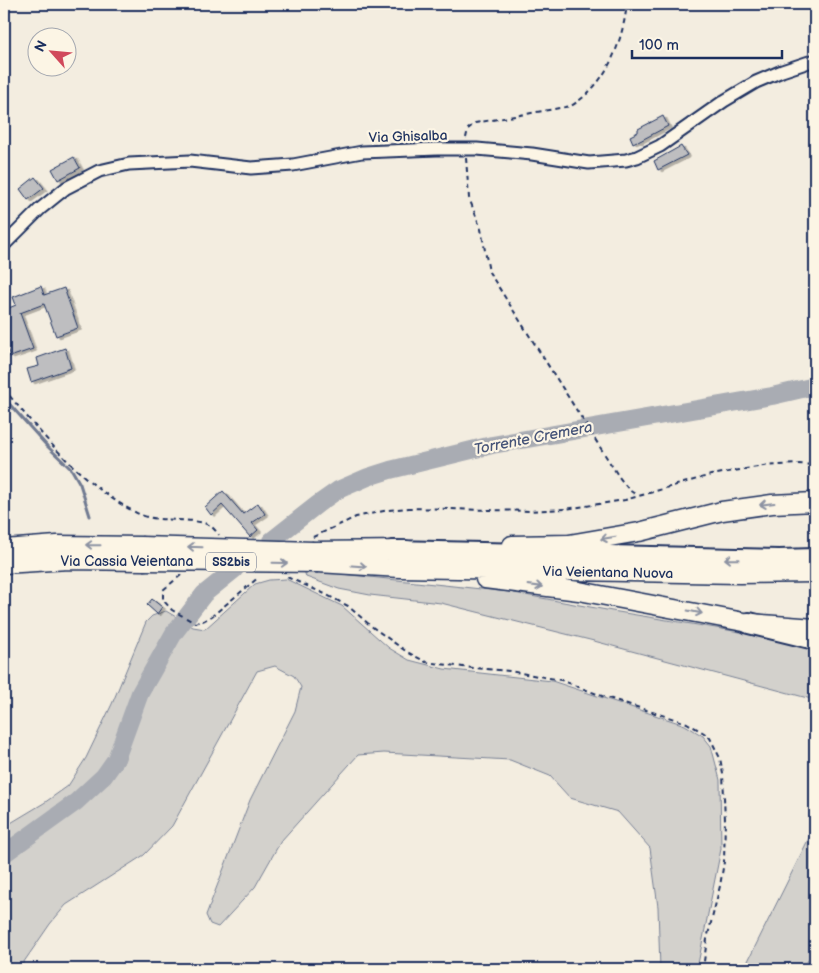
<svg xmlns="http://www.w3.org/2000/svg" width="819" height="973" viewBox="0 0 819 973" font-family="'Balsamiq Sans',sans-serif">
  <defs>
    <filter id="shadow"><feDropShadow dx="3.5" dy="2" stdDeviation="0" flood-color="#0004"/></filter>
  </defs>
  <rect width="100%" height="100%" fill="#f3ede0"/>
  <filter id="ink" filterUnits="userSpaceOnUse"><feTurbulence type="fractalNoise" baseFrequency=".02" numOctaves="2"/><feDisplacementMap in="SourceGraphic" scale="10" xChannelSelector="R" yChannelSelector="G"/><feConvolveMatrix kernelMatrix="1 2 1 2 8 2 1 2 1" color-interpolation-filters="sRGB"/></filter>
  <g filter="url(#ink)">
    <path fill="#d3d1cc" stroke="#778095" d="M304,570L509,592L612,611L783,639L815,647V700L594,641L441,603L370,595L339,589L306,577Z
      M286,579L342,606L389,648L409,660L444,669L552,681L685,725L703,736L711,746L720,780L721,849L697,969H660L658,907L650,848L618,812L570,798L550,776L510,760L384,753L358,755L281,841L255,887L218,927L210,924L206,915L250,800L295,711L301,687L294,676L275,666L257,671L172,826L144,855L66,905L50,924L19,969H4V827L44,803L68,786L86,758L112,704L146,622L152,616L166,611L193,627L205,629L255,584L269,580Z
      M815,815V948L803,969H744L810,836Z"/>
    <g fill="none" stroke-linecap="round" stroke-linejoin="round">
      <path stroke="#707a91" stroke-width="3" d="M4,398L47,446L72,470L80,484L90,516"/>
      <path stroke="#a9acb3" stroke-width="18" d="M271,541L318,504L338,490L368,477L390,470L492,445L772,396L815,386
        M4,854L76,802L104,776L116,759L140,693L174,633L204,594L235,569"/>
    </g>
    <path fill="#bebec0" stroke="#1b2f5e" filter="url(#shadow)" d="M663,116L668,126L638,142L637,141L633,143L630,136L638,132V129Z
      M681,146L687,155L658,170L654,161Z
      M74,157L80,168L58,180L52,169Z
      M35,177L44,188L28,200L20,189Z
      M41,286L44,295L64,288L78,328L56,336L44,304L20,313L33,349L10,357L4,340V310L16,305L13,297Z
      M65,348L71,368L31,382L27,369L39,366L37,358Z
      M223,491L243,514L258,503L265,514L252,523L258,530L250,537L222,505L211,515L205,507Z
      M152,599L162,607L157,614L147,605Z"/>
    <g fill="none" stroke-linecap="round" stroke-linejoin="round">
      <g stroke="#1b2f5e" stroke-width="15">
        <path id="minor" d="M4,245L40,209L66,188L99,171L129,164L190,161L251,168L293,165L362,152L437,149H477L532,154L589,163L626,160L637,157L660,146L724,101L756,82L782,71L815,60"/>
      </g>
      <g stroke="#1b2f5e" stroke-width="21">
        <path id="trunk" d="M512,545L569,544L639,532L722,511L772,504L815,502
          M4,549L57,545L141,546
          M313,551L407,550
          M318,563L400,568L740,574L815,573
          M4,564L68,560L144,561
          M485,579L579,591L749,623L815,628"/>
      </g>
      <g stroke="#1b2f5e" stroke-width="24">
        <path id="motorway" d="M393,551L779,560L815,559
          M749,623L815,639"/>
      </g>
      <path stroke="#1b2f5e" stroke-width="2" stroke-dasharray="5 4" stroke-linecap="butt" d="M466,138L468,129L475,123L571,106C607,84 622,44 627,4
        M466,158L469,198L481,229L489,272L619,477L629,490L638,496
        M4,389C42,435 86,489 141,515C158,523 198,516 212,527C214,529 217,532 219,535
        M313,537L356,517L388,510L409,508L530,511L566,509L625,500L711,475L763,466L796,464L815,465
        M181,575L163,590V600L172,610L195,623L203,621L212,616L259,577
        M287,577L325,594L348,606L371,626L407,652L426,662L463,667L509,671L561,680L602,696L687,723L704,733L710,738L720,758L723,774L725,820L724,862L720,886L707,939L703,969"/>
      <use href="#minor" stroke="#fcf5e5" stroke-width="11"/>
      <use href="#trunk" stroke="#fcf5e5" stroke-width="18"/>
      <use href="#motorway" stroke="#fcf5e5" stroke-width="20"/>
      <g stroke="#1b2f5e" stroke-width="21" stroke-linecap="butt">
        <path id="trunk-bridge" d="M141,546L313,551
          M144,561L318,563"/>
      </g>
      <use href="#trunk-bridge" stroke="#fcf5e5" stroke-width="18"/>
    </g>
    <defs><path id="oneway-shaft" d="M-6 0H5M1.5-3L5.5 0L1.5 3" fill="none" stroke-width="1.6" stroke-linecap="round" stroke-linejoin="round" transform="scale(1.25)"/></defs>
    <g stroke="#8c92a2">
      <use href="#oneway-shaft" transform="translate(767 504) rotate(173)"/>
      <use href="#oneway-shaft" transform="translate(608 538) rotate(171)"/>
      <use href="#oneway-shaft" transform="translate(93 545) rotate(-179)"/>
      <use href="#oneway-shaft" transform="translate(195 547) rotate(-178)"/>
      <use href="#oneway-shaft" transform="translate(732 559) rotate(-179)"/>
      <use href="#oneway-shaft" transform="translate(280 563) rotate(1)"/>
      <use href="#oneway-shaft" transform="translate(359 566) rotate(4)"/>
      <use href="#oneway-shaft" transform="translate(535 586) rotate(7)"/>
      <use href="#oneway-shaft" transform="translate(695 612) rotate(11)"/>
    </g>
  </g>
  <g text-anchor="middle" stroke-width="4.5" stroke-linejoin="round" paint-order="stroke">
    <rect fill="#fcf5e5" stroke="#5e6a86" stroke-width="1" x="206" y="552.5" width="50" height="19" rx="4"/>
    <g font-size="12" font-weight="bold" fill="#1b2f5e">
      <text x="231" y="566">SS2bis</text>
    </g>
    <g font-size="14" fill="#1b2f5e" stroke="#fcf5e5">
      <text transform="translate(408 136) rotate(-2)" y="5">Via Ghisalba</text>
      <text x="127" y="566">Via Cassia Veientana</text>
      <text transform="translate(608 572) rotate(1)" y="5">Via Veientana Nuova</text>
    </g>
    <g font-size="15" font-style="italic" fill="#465478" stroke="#fcf5e5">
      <text transform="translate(533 438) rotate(-11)" y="5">Torrente Cremera</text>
    </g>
  </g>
  <rect width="819" height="973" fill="none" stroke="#fcf5e5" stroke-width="20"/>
  <rect x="10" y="10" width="799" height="953" fill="none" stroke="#1b2f5e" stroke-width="2" filter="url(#ink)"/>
  <g transform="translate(52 52) rotate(297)"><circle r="24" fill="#fcf5e5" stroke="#a2a6af"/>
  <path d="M0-4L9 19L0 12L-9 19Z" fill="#d1495b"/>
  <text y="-8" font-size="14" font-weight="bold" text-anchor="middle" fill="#1b2f5e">N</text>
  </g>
  <path d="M632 50v8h150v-8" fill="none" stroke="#1b2f5e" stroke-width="2.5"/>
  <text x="639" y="50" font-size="15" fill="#1b2f5e" stroke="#fcf5e5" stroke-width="4" paint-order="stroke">100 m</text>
</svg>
